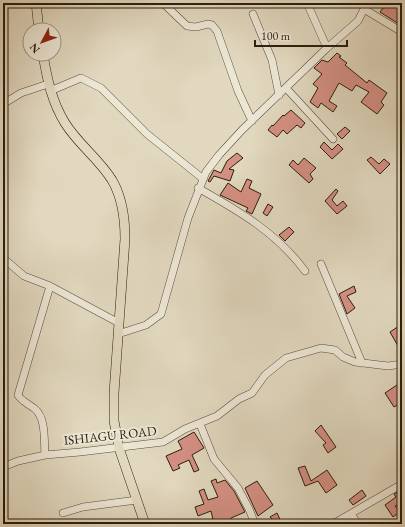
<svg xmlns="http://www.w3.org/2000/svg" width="405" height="527" viewBox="0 0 405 527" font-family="'EB Garamond',serif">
  <rect width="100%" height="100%" fill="#e1d8bf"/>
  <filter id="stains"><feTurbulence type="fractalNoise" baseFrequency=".005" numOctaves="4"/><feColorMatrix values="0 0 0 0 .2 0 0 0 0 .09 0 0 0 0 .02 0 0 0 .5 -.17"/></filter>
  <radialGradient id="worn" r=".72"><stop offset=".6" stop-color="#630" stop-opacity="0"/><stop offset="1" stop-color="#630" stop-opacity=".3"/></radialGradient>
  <path fill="#d59084" stroke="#2a1d0c" d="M387,3H402V26L380,12Z
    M337,53L341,56L339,57L347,63L345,65L367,83L369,80L387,93L381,102L384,105L377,114L361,102L369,92L356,85L352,91L339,83L329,101L337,106L333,112L321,103L318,108L310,102L318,88L313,84L322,74L314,68L322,60L328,62Z
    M291,110L305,123L301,128L297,125L287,134L283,130L277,137L268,130L272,125L273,126L283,115L284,116Z
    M345,127L350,131L342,139L337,134Z
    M324,142L332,150L338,144L343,149L332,159L320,147Z
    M237,153L243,158L229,169L234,170L230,181L214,176L210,182L208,181L214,170L221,173L227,161Z
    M371,157L379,164L384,159L390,164L380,174L367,160Z
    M304,158L316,168L310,174L313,179L309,183L289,165L293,160L298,165Z
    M247,179L252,181L249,188L261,194L252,214L246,211L248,208L220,195L228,183L241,192Z
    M336,189L338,191L332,200L337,206L343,201L347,206L337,214L325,201Z
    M268,204L273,207L267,216L263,213Z
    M289,227L294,232L285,241L279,235Z
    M354,286L356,292L347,296L355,308L347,314L339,294Z
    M402,324V335L398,337L402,343V353L390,332Z
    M400,383L402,386V402L394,407L385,393Z
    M321,425L336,447L328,453L323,445L326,443L315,431Z
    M194,432L204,448L192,455L199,470L194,472L189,460L178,465L180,468L173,471L166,456L182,449L178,441Z
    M305,466L311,481L327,470L337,485L326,493L318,481L305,486L298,468Z
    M216,479L217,483L225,480L234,491L245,512L231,518V520L214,524L211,511L198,516L195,507L204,504L199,491L204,489L208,500L218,497L211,481Z
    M257,481L273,505L258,516L245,488Z
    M362,490L366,496L353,505L349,500Z
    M402,490V504L395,506L400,512L393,517L385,505L396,497L394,494Z
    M277,513L282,524H262L272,519L270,517Z"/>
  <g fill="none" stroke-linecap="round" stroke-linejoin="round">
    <g stroke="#584c39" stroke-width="8">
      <path id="minor" d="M163,3L187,26L196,27L208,24L212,25L217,31L238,91L252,121
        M3,4L7,3
        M364,9L402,32
        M253,14L272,60L279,95
        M327,48L358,21L367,3
        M286,88L333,139
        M50,91L81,78L101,88L147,134L202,178
        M3,104L21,93L48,84
        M198,188C239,211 277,233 305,271
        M3,258L24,276L50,286L119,323
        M321,264L362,363
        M118,334L146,325L161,314L188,218L206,172L219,155L242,130L327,48L307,3
        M200,424L214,459L238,488L249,509L255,524
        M45,455C44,441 46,418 35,409C29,404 21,401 18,395L50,286
        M3,467L18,461L45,455L80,452L163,442L185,429L217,416L239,399L252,393L265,375L286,358L321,348L335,350L343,357L355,362L388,366L402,364
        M63,513L83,507L137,500
        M351,514L358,524
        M333,524L402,484"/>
    </g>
    <g stroke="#2a1d0c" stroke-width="10">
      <path id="major" d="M36,3L39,30
        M43,54C47,79 52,102 65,123C78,144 99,159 112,180C122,197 125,220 125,239L114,393V421L119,448L145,524"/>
    </g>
    <use href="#minor" stroke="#ece6d5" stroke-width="7"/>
    <use href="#major" stroke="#e1d8bf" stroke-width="9"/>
  </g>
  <g text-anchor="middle" stroke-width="4" stroke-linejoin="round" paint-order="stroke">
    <g font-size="13" fill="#2a1d0c" stroke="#ece6d5">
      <text transform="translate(110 435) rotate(-6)" y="5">ISHIAGU ROAD</text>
    </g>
  </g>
  <rect width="405" height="527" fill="none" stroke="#e1d8bf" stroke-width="16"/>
  <rect x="4" y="4" width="397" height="519" fill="none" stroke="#2a1d0c" stroke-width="2"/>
  <rect x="8" y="8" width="389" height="511" fill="none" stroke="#2a1d0c"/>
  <g transform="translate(42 42) rotate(229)"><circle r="19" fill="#ece6d5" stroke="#9e9685"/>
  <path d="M0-3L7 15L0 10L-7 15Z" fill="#8f2418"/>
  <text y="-6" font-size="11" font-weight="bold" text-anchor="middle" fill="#2a1d0c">N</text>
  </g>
  <path d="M255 40v6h92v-6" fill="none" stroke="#2a1d0c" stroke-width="2"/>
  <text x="261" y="40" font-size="12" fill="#2a1d0c" stroke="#ece6d5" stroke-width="3" paint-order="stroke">100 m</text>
  <rect width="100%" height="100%" filter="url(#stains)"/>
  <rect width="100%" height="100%" fill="url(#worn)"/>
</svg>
